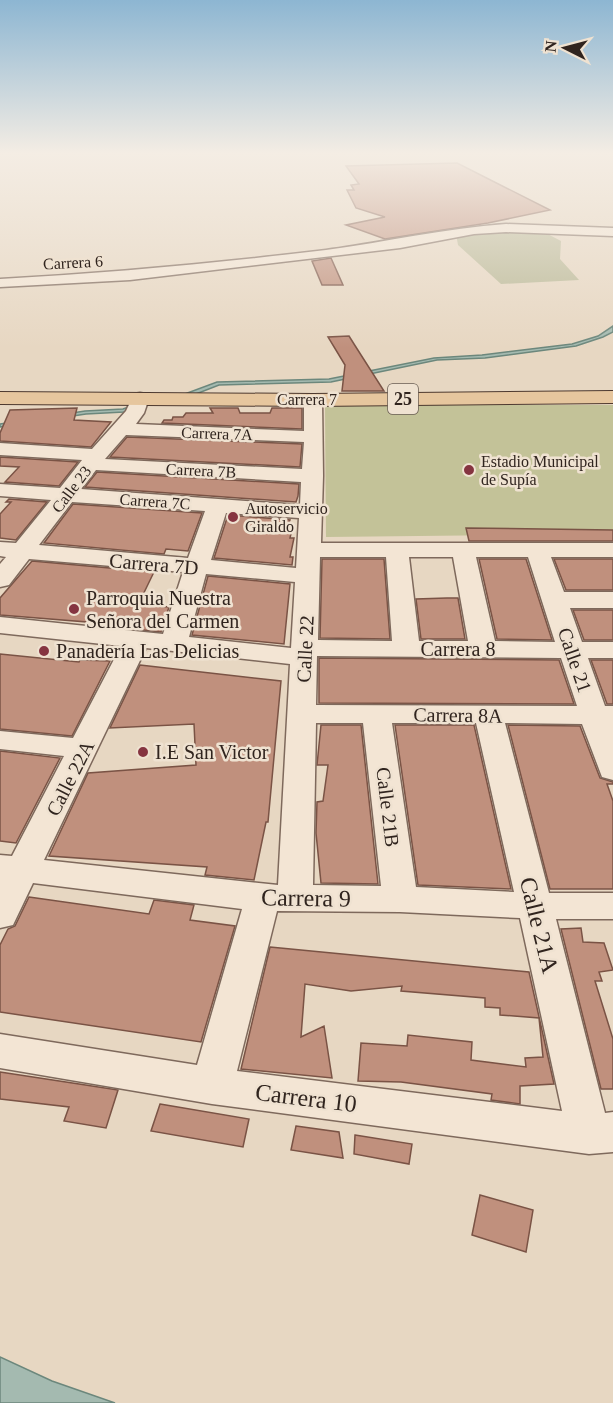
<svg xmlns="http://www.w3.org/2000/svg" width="613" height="1403" viewBox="0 0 613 1403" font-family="Georgia,serif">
  <rect width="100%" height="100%" fill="#e7d7c2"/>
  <path fill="#c3c298" d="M325,405H613V534L326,537Z"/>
  <path fill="#b9b896" d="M540,230L561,241L560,259L579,280L501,284L458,245L456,234Z"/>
  <path fill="#a4bab0" stroke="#6c877c" stroke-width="1.5" d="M613,326V332L603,337L576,346L485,358L437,360L331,382L219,385L178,401L140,406L124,412L86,414L0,427V424L85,411L123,409L140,403L174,398L217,382L329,379L434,358L482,355L572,344L598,336Z
    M0,1357L52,1381L115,1403H0Z"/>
  <path fill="#c0907d" stroke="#7a5345" stroke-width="1.5" d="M457,163L550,210L488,223L385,239L346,225L385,217L356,208L347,190H354L351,185L359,184L346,166Z
    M331,258L343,285H322L312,261Z
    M349,336L354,344L384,391H342L345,365L328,337Z
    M77,408L74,420L111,422L91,447L0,441V433L10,410Z
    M210,408H238L240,413H270L272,408H302V429L162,423L164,420H172L173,417H183L186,413H213Z
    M127,437L302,444L300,467L110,457Z
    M0,457L78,462L59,486L5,482L19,467L0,466Z
    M97,472L299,484L298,496L296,502L85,487Z
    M9,499L47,502L16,540L0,538V514L11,502H6Z
    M73,504L202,513L188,551L166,549L164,554L44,543Z
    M228,515L290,520L287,528L292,529L290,538H294L290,557H293L292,565L214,558Z
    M466,528L613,530V541H469Z
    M322,559H384L390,639L320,638Z
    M479,559H526L552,640L497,639Z
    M554,559H613V590H566Z
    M32,561L154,572L138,605L169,607L161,632L98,625L99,623L0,615V598Z
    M208,576L290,584L284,644L192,635Z
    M447,598H458L465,639H421L416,599Z
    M573,610H613V640H584Z
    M0,654L79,662L80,660L110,661L72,736L0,729Z
    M319,658L559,660L574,704L319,703Z
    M591,660H613V704H607Z
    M140,665L281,681L268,822H266L254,880L205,875L207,867L49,856L88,773L196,765L194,724L110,728Z
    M321,725H361L378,884L321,883L316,833L317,802L323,801L328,765H317Z
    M395,725H474L511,889L418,885Z
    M508,725L580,726L600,778L613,782V784H607L613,801V889H550Z
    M0,751L60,758L16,843L0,841Z
    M29,897L149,914L154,900L194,905L190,920L235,926L201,1042L0,1012V945L8,929L15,926Z
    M581,928L583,942L604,943L613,970L599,972L602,981H595L613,1039V1089H601L561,929Z
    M270,947L529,972L554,1084L520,1086V1104L491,1100L492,1094L401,1082L358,1081L361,1043L407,1046L408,1035L472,1042L471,1060L526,1067L525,1058L543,1057L539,1018L500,1015V1008L485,1007V998L401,991L402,986L351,991L305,984L301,1037L324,1026L332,1078L241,1069Z
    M0,1072L79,1084L118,1090L106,1128L64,1121L69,1107L0,1099Z
    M160,1104L249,1119L243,1147L151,1131Z
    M296,1126L339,1132L343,1158L291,1150Z
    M355,1135L412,1144L409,1164L354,1154Z
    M480,1195L533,1210L526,1252L472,1235Z"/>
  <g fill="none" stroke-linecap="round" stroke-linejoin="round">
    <g stroke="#7e695c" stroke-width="3">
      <path id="minor" d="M506,224L613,228V236L506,232L474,234L400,248L130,280L0,287V279C109,273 217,263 326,250C386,242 446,228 506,224Z
        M140,393L146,394L149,398L144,413L136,424L304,431V400L307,396H319L322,400L323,476L321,543H613V557H551L564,592H613V608H570L582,642H613V658H588L605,706H613V780L602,777L582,724L505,723L549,893H613V919H556L605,1113L613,1112V1152L589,1154L212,1104L0,1068V1034L197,1065L242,909L33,883L13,925L0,928V855L12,856L64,756L0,749V731L73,738L121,646L0,633V617L163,634L183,572L29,559L9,585L0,587V564L6,557L0,556V542L16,543L51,500L0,496V484L60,488L82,460L0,455V443L92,449L126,411L134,394ZM126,435L304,442L302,469L105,459ZM96,470L301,482L300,505L81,489ZM72,502L205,511L188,558L39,545ZM226,513L299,518L296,568L211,560ZM320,557H386L392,641L318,640ZM409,557H453L468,641H419ZM476,557H528L555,642L495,641ZM206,574L295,582L291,648L189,637ZM146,648L290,664L278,885L44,860ZM317,656L561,658L577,706L316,705ZM316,723H363L381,886L313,885ZM392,723H476L514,892L416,887ZM277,911L400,912L520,918L562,1111L237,1071Z"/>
    </g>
    <g stroke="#4d392f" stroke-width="2">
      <path id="primary" d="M613,391V403L313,406L0,404V392L313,394Z"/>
    </g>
    <use href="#minor" fill="#f3e5d4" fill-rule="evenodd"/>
    <use href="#primary" fill="#e6c69e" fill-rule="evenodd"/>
  </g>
  <linearGradient id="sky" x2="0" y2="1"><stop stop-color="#8db6d2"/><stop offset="0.44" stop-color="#f4ede4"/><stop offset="1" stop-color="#f4ede4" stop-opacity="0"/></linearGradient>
  <rect width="613" height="348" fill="url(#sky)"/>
  <g fill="#853440" stroke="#efe2d1" stroke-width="2">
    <circle cx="469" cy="470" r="6"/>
    <circle cx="233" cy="517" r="6"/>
    <circle cx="74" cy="609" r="6"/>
    <circle cx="44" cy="651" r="6"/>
    <circle cx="143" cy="752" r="6"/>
  </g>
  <g text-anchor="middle" stroke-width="5" stroke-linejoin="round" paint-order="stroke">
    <g font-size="16" fill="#30241e" stroke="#efe2d1">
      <text transform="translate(73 262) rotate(-3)" y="6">Carrera 6</text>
      <text x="307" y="405">Carrera 7</text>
      <text transform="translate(217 433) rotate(2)" y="6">Carrera 7A</text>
      <text transform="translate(201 470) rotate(3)" y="6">Carrera 7B</text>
      <text transform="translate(71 489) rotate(-53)" y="6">Calle 23</text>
      <text transform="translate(155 501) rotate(4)" y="6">Carrera 7C</text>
    </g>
    <g font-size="16" fill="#30241e" stroke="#efe2d1" text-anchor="start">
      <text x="481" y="467">Estadio Municipal<tspan x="481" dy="18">de Supía</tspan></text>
      <text x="245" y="514">Autoservicio<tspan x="245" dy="18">Giraldo</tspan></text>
    </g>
    <rect fill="#efe2d1" stroke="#695d54" stroke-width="1.5" x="388" y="384" width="30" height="30" rx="4.5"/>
    <g font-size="18" font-weight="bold" fill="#30241e">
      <text x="403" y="405">25</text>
    </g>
    <g font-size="20" fill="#30241e" stroke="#efe2d1">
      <text transform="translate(154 564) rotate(5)" y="7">Carrera 7D</text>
      <text transform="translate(305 649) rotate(-87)" y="7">Calle 22</text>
      <text x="458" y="656">Carrera 8</text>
      <text transform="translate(575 660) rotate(71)" y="7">Calle 21</text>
      <text transform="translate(458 715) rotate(1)" y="7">Carrera 8A</text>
      <text transform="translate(70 778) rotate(-63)" y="7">Calle 22A</text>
      <text transform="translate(388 807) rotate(83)" y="7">Calle 21B</text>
    </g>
    <g font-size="20" fill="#30241e" stroke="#efe2d1" text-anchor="start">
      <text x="86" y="605">Parroquia Nuestra<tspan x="86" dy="23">Señora del Carmen</tspan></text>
      <text x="56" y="658">Panadería Las Delicias</text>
      <text x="155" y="759">I.E San Victor</text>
    </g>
    <g font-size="24" fill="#30241e" stroke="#efe2d1">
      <text transform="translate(306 898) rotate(1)" y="8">Carrera 9</text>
      <text transform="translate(539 925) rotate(76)" y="8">Calle 21A</text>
      <text transform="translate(306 1098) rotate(7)" y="8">Carrera 10</text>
    </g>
  </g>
  <g transform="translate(565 48) rotate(276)" stroke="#efe2d1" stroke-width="4.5" paint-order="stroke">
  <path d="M0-4.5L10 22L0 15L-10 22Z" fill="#30241e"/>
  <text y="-9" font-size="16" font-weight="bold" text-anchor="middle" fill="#30241e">N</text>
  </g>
</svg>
